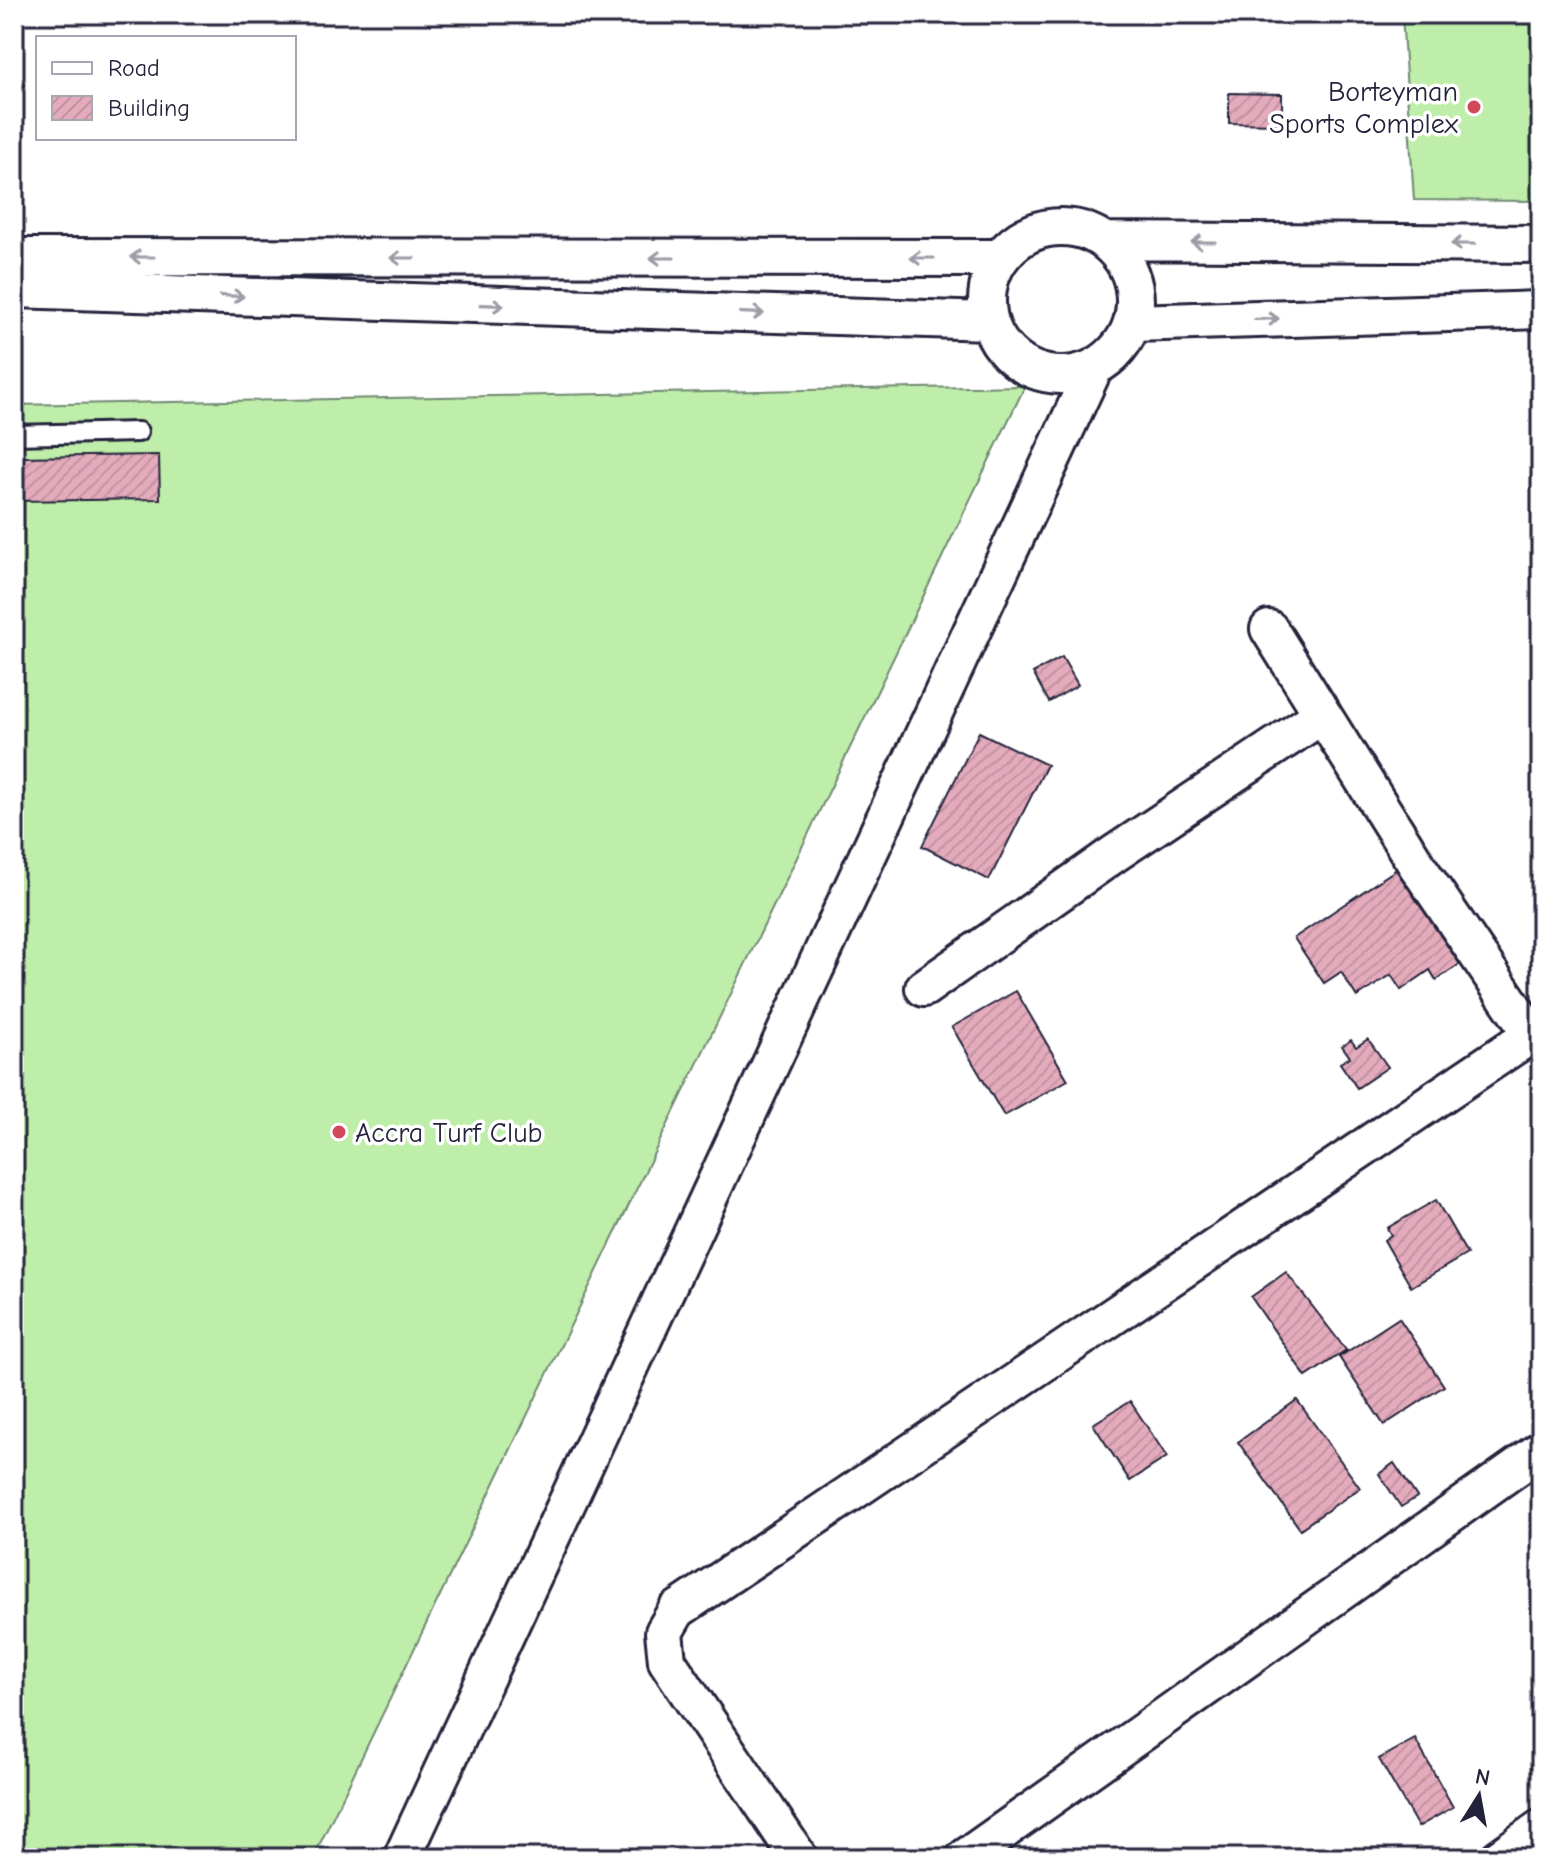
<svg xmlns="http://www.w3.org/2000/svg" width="1555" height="1872" viewBox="0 0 1555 1872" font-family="'Comic Neue',sans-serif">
  <defs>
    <pattern id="building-hatch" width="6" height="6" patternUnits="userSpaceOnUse" patternTransform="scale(2)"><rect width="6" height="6" fill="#e4abbc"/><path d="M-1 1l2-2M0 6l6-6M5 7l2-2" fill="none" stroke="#c393a2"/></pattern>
  </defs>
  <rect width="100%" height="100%" fill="#fff"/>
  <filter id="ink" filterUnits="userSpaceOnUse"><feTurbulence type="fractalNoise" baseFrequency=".0125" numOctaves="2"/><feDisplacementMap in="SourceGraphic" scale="16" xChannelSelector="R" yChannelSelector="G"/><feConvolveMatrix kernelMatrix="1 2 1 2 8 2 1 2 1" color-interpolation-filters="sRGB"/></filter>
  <g filter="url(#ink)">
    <path fill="#bfedaa" stroke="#708872" stroke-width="2" d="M1402,14H1541V201L1414,200Z
      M1025,386L313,1858H14V405Z"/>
    <path fill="url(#building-hatch)" stroke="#22223b" stroke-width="2" d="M1229,93L1282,94V124L1229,123Z
      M159,455L160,499L14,501V457Z
      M1062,657L1078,685L1049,702L1033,673Z
      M979,732L1047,765L989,880L922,846Z
      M1397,869L1460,964L1436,980L1430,970L1401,990L1391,975L1357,997L1341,972L1324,983L1294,938Z
      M1016,991L1068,1080L1004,1116L952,1027Z
      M1368,1039L1388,1067L1357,1088L1340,1063L1350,1057L1342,1046L1351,1040L1356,1047Z
      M1436,1200L1467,1254L1411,1287L1384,1240L1391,1235L1387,1228Z
      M1286,1272L1346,1350L1306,1377L1251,1297Z
      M1399,1318L1444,1386L1384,1425L1339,1357Z
      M1297,1400L1360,1488L1300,1529L1238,1442Z
      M1130,1401L1167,1457L1130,1481L1093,1424Z
      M1394,1463L1417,1497L1401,1507L1379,1474Z
      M1415,1739L1453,1807L1418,1827L1379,1759Z"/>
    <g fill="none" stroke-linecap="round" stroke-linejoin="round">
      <g stroke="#22223b" stroke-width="24">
        <path id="service" d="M14,435L138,432"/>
      </g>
      <g stroke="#22223b" stroke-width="42">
        <path id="minor" d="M987 301a74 74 0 1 1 148 0a74 74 0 1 1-148 0Z
          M1105,241L1541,244
          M14,257L1000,258
          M14,289L989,321
          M1133,323L1541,310
          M1269,629L1418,867L1532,1035
          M924,988L1114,854L1322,715
          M402,1858L1094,368
          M799,1858L667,1661L664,1632L677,1610L1541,1028
          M965,1858L1541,1450
          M1499,1858L1541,1828"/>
      </g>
      <use href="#service" stroke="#fff" stroke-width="18"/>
      <use href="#minor" stroke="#fff" stroke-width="36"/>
    </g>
    <defs><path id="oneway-shaft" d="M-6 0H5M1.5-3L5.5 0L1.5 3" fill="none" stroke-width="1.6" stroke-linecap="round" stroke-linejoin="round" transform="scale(2)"/></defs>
    <g stroke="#9c9ca7">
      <use href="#oneway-shaft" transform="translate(1203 242) rotate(-180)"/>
      <use href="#oneway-shaft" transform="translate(1463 244) rotate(-180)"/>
      <use href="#oneway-shaft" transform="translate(142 257) rotate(-180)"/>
      <use href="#oneway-shaft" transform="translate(402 258) rotate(-180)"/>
      <use href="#oneway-shaft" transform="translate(662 258) rotate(-180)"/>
      <use href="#oneway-shaft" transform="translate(922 258) rotate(-180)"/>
      <use href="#oneway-shaft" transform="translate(232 296) rotate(2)"/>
      <use href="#oneway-shaft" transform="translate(492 305) rotate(2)"/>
      <use href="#oneway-shaft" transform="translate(752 313) rotate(2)"/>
      <use href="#oneway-shaft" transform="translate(1267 319) rotate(-2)"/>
    </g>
  </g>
  <g fill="#d1495b" stroke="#fff" stroke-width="3">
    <circle cx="1474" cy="107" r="8"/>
    <circle cx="339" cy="1132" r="8"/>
  </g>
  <g text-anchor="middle" stroke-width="7" stroke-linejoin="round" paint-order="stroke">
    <g font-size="28" fill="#22223b" stroke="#fff" text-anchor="end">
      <text x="1458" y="101">Borteyman<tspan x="1458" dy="32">Sports Complex</tspan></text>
      <text x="355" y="1142" text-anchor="start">Accra Turf Club</text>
    </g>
  </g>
  <rect width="1555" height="1872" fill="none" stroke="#fff" stroke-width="48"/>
  <rect x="24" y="24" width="1507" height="1824" fill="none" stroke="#22223b" stroke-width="3" filter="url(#ink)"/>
  <rect x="36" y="36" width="260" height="104" fill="#ffffff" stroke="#a7a7b1" stroke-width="2"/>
  <rect x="52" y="62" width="40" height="12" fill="#ffffff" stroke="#a7a7b1" stroke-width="2"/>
  <text x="108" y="76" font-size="24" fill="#22223b">Road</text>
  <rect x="52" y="96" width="40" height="24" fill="url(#building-hatch)" stroke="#a7a7b1" stroke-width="2"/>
  <text x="108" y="116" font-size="24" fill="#22223b">Building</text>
  <g transform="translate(1479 1796) rotate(11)" stroke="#ffffff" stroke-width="6" paint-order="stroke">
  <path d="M0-6L14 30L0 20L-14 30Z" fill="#22223b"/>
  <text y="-12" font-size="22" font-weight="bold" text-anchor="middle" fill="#22223b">N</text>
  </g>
</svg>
